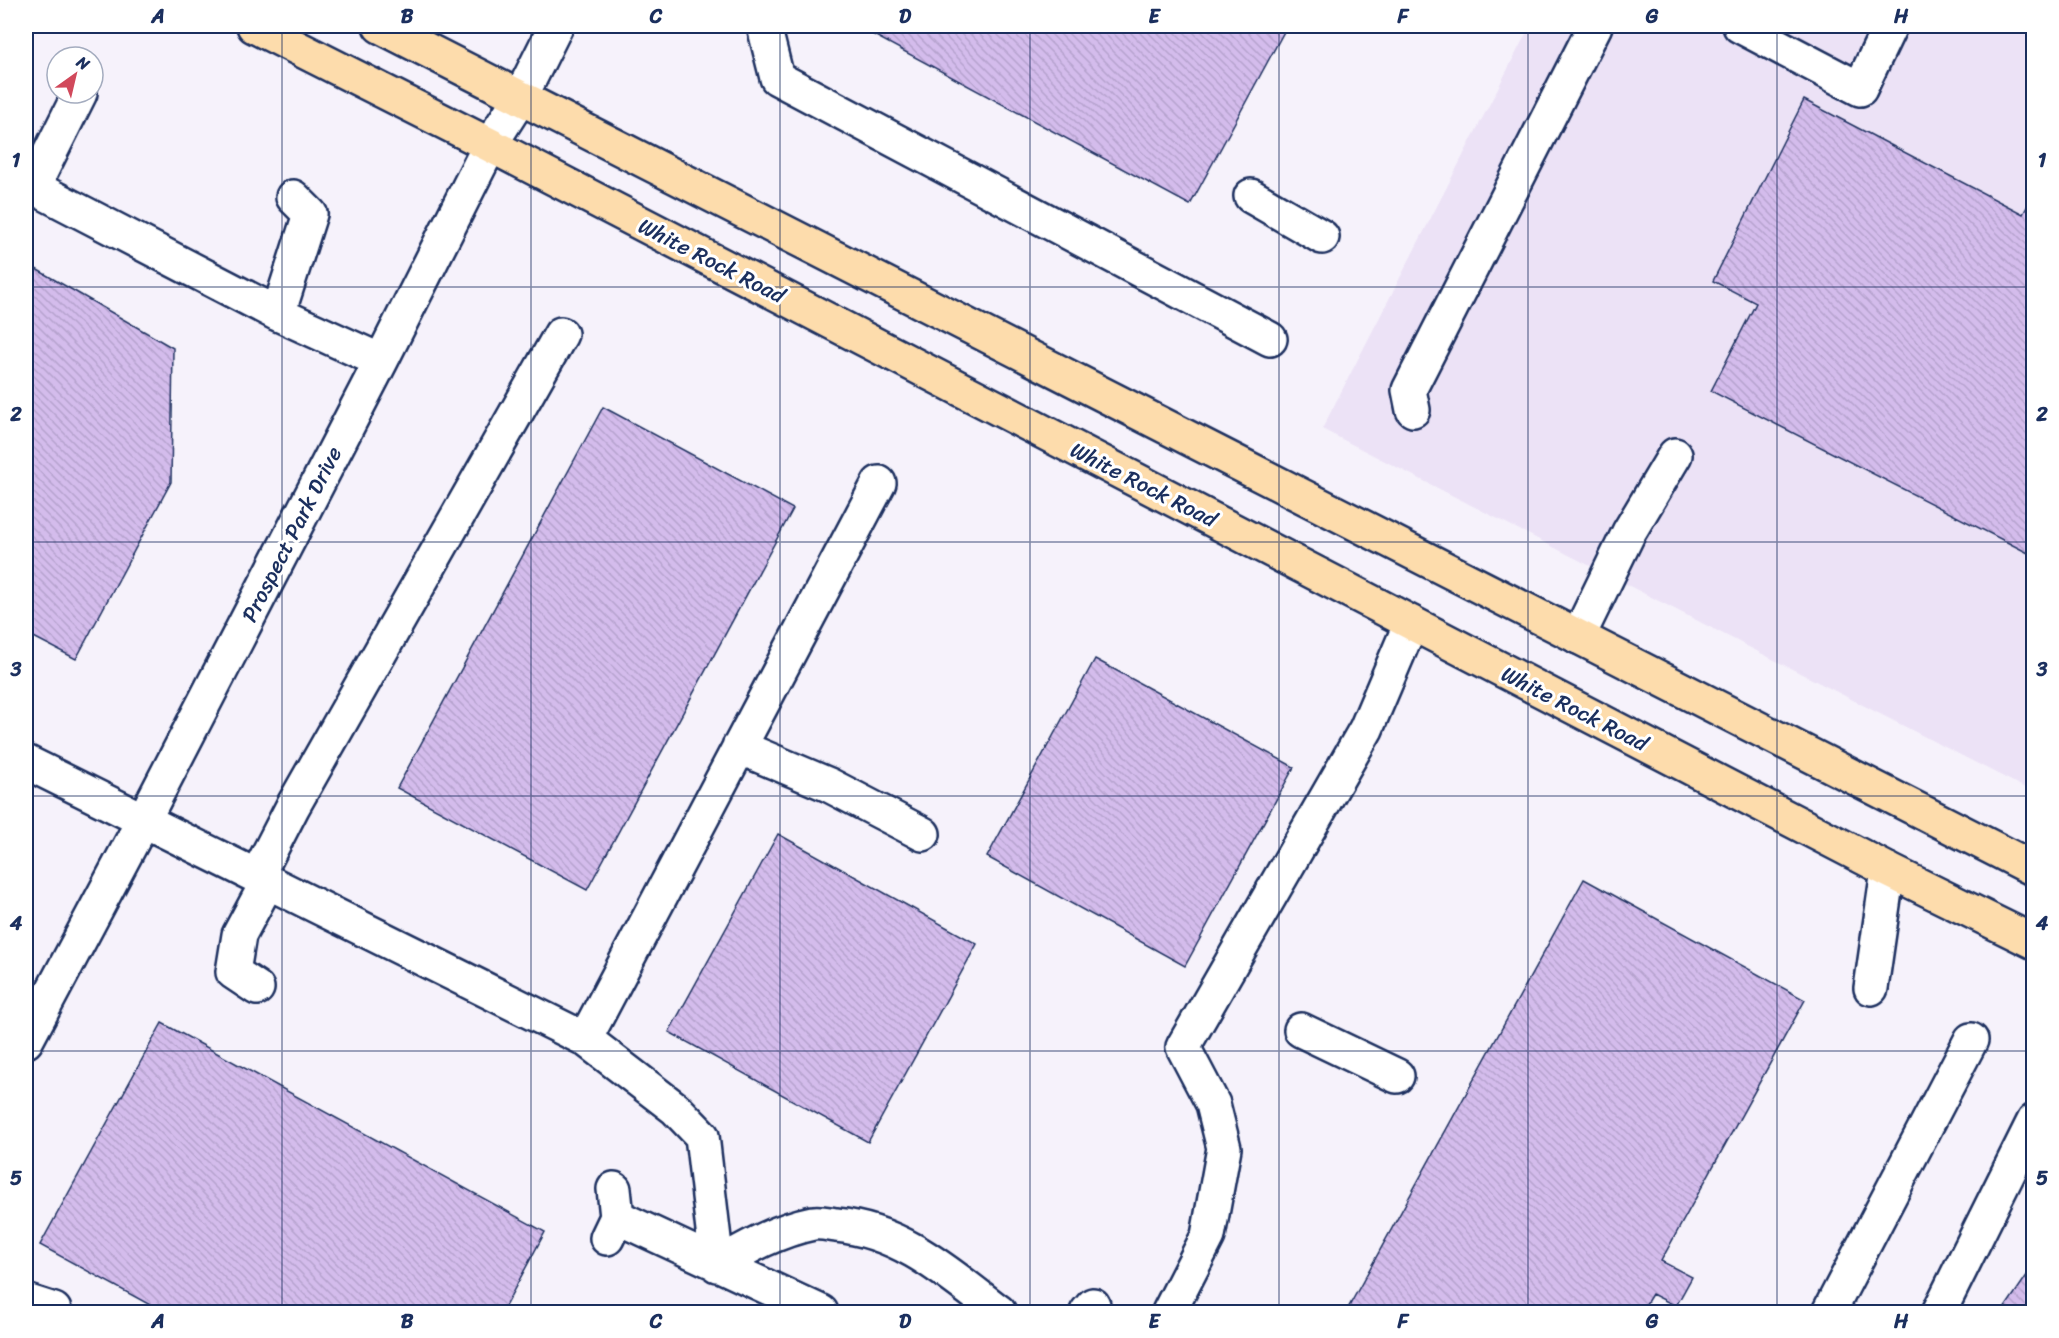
<svg xmlns="http://www.w3.org/2000/svg" width="2059" height="1338" viewBox="0 0 2059 1338" font-family="Sriracha,sans-serif">
  <defs>
    <pattern id="building-back-hatch" width="6" height="6" patternUnits="userSpaceOnUse" patternTransform="scale(1.5)"><rect width="6" height="6" fill="#d4bcec"/><path d="M-1 5l2 2M0 0l6 6M5-1l2 2" fill="none" stroke="#b5a2cd"/></pattern>
  </defs>
  <rect width="100%" height="100%" fill="#f6f2fb"/>
  <filter id="ink" filterUnits="userSpaceOnUse"><feTurbulence type="fractalNoise" baseFrequency=".0167" numOctaves="2"/><feDisplacementMap in="SourceGraphic" scale="12" xChannelSelector="R" yChannelSelector="G"/><feConvolveMatrix kernelMatrix="1 2 1 2 8 2 1 2 1" color-interpolation-filters="sRGB"/></filter>
  <g filter="url(#ink)">
    <path fill="#ece2f6" d="M1530,26H2033V792L1322,429Z"/>
    <path fill="url(#building-back-hatch)" stroke="#1b2f5e" stroke-width="1.5" d="M874,26H1287L1190,205L870,33Z
      M1804,100L2023,214L2034,194V556L1711,391L1756,303L1713,281Z
      M36,269L173,348L171,482L76,659L26,633V291Z
      M603,407L793,509L587,890L397,788Z
      M1095,659L1294,767L1185,966L987,857Z
      M778,834L977,944L868,1142L669,1032Z
      M1584,879L1805,1000L1661,1261L1692,1277L1676,1306L1652,1294L1641,1312H1346Z
      M162,1023L545,1232L502,1312H163L40,1245Z
      M2034,1265V1312H2002Z"/>
    <g fill="none" stroke-linecap="round" stroke-linejoin="round">
      <g stroke="#1b2f5e" stroke-width="38">
        <path id="minor" d="M764,26L777,78L1270,339
          M1740,26L1860,89L1890,26
          M80,93L33,187L278,314L381,361
          M1251,196L1322,237
          M278,314L310,214L293,197
          M1413,410L1409,390L1595,26
          M1578,637L1629,532L1675,455
          M739,747L829,785L923,834
          M26,762L585,1039L676,1109L702,1136L717,1265
          M257,876L293,806L561,334
          M257,988L233,972L239,935L268,881
          M1871,988L1888,870
          M1301,1030L1397,1076
          M585,1039L879,483
          M26,1041L144,819L381,361L490,145L520,98L556,26
          M617,1217L821,1312
          M607,1238L617,1217L614,1189
          M717,1265C748,1247 778,1230 813,1223C821,1222 829,1224 836,1225C902,1231 949,1274 999,1312
          M26,1301L54,1310
          M1087,1312L1093,1305
          M1169,1312L1208,1236L1224,1148L1213,1104L1183,1047L1366,729L1411,623
          M1829,1312L1971,1040
          M1939,1312L2034,1121"/>
      </g>
      <g stroke="#1b2f5e" stroke-width="38">
        <path id="major" d="M254,26L490,145L1888,870L2034,942
          M380,26L2034,869"/>
      </g>
      <use href="#minor" stroke="#fff" stroke-width="33"/>
      <use href="#major" stroke="#fddcac" stroke-width="33"/>
    </g>
  </g>
  <path fill="none" stroke="#1b2f5e" stroke-width="1.5" stroke-opacity="0.55" d="M282,26V1312M531,26V1312M780,26V1312M1030,26V1312M1279,26V1312M1528,26V1312M1777,26V1312M26,287H2034M26,542H2034M26,796H2034M26,1051H2034"/>
  <g text-anchor="middle" stroke-width="6" stroke-linejoin="round" paint-order="stroke">
    <g font-size="22" fill="#1b2f5e" stroke="#fff">
      <text transform="translate(712 260) rotate(27)" y="8">White Rock Road</text>
      <text transform="translate(1144 484) rotate(27)" y="8">White Rock Road</text>
      <text transform="translate(291 534) rotate(-63)" y="8">Prospect Park Drive</text>
      <text transform="translate(1575 708) rotate(27)" y="8">White Rock Road</text>
    </g>
  </g>
  <rect width="2059" height="1338" fill="none" stroke="#fff" stroke-width="66"/>
  <g transform="translate(75 75) rotate(34)"><circle r="28" fill="#ffffff" stroke="#a4acbf" stroke-width="1.5"/>
  <path d="M0-4.5L10 22L0 15L-10 22Z" fill="#d1495b"/>
  <text y="-9" font-size="16" font-weight="bold" text-anchor="middle" fill="#1b2f5e">N</text>
  </g>
  <rect x="33" y="33" width="1993" height="1272" fill="none" stroke="#1b2f5e" stroke-width="2"/>
  <g font-size="20" text-anchor="middle" font-weight="bold" fill="#1b2f5e">
    <text x="158" y="23">A</text>
    <text x="407" y="23">B</text>
    <text x="656" y="23">C</text>
    <text x="905" y="23">D</text>
    <text x="1154" y="23">E</text>
    <text x="1403" y="23">F</text>
    <text x="1652" y="23">G</text>
    <text x="1901" y="23">H</text>
    <text x="16" y="167">1</text>
    <text x="2042" y="167">1</text>
    <text x="16" y="421">2</text>
    <text x="2042" y="421">2</text>
    <text x="16" y="676">3</text>
    <text x="2042" y="676">3</text>
    <text x="16" y="930">4</text>
    <text x="2042" y="930">4</text>
    <text x="16" y="1185">5</text>
    <text x="2042" y="1185">5</text>
    <text x="158" y="1328">A</text>
    <text x="407" y="1328">B</text>
    <text x="656" y="1328">C</text>
    <text x="905" y="1328">D</text>
    <text x="1154" y="1328">E</text>
    <text x="1403" y="1328">F</text>
    <text x="1652" y="1328">G</text>
    <text x="1901" y="1328">H</text>
  </g>
</svg>
